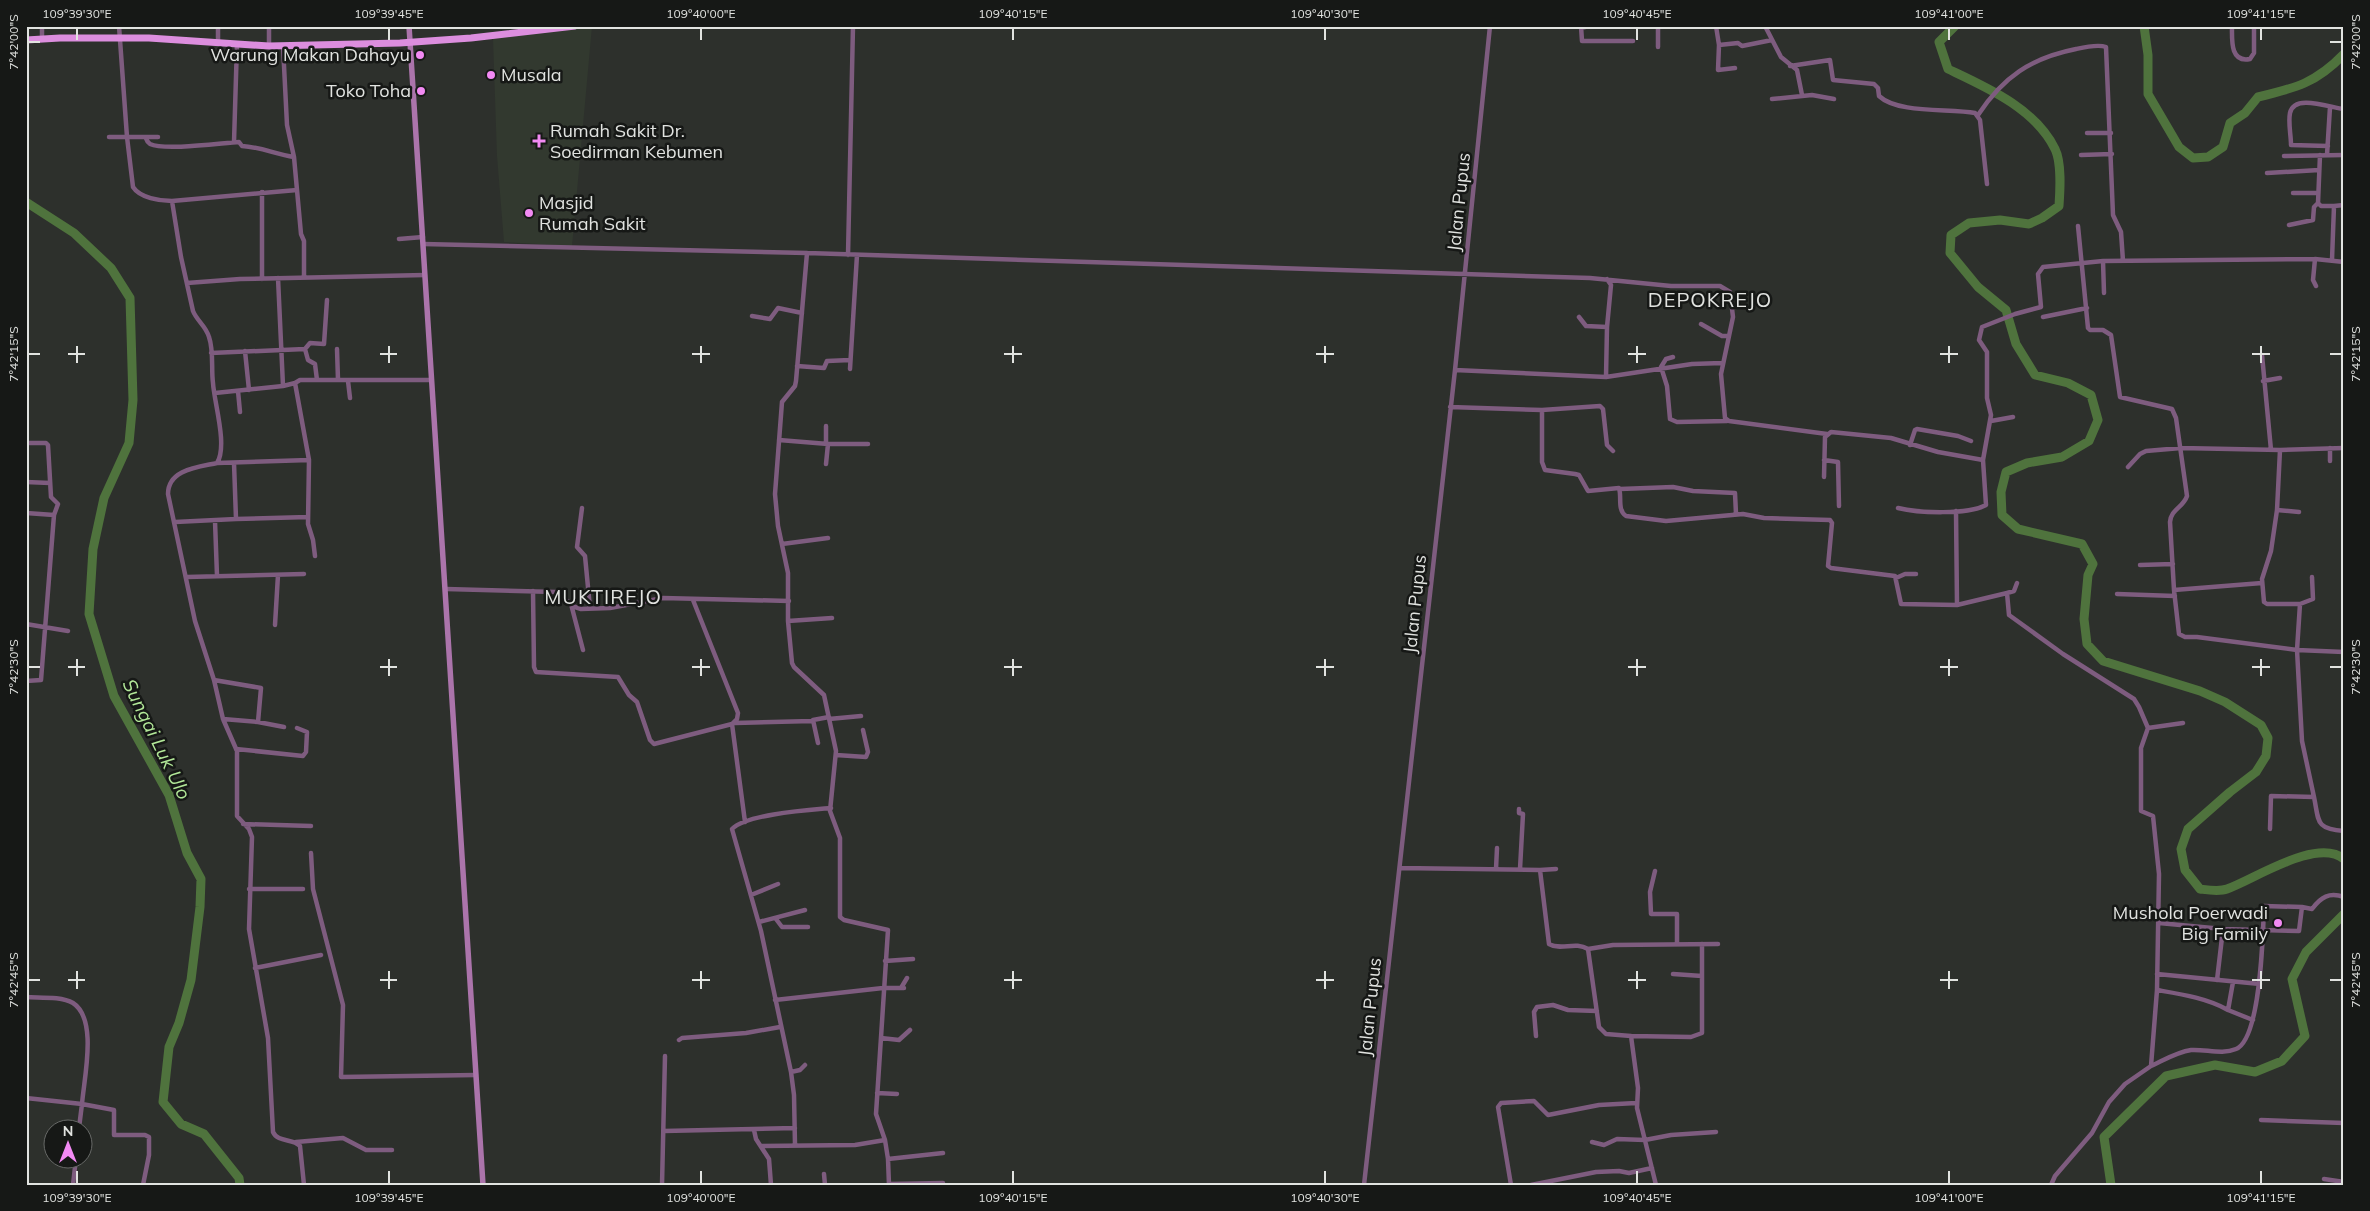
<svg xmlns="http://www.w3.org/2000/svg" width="2370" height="1211" viewBox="0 0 2370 1211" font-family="Mulish,sans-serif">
  <rect width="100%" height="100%" fill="#2d302c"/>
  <path fill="#32392f" d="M592,26L572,246L504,242L497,156L493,38Z"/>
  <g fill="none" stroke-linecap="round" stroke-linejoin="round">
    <path stroke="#4f733d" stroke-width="9" d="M1955,26L1939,42L1948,69C1986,87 2035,108 2055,149C2062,163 2060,191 2059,206L2042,218L2029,224L2000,220L1969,223L1951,235L1950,253L1978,287L2006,310L2016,344L2035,375L2068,383L2091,395L2098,420L2089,441L2062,457L2027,463L2006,472L2001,492L2002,515L2018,529L2082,544L2093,564L2088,575L2084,619L2087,644L2103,661L2200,691L2225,702L2261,725L2268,738L2266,756L2256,772L2230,792L2188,829L2181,849L2185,870L2200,889C2208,890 2219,892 2227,889C2255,879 2317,837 2344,859
      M2144,26L2148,55V94L2179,147L2193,158L2208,157L2223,147L2230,123L2245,113L2258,97C2296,88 2316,83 2344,54
      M26,202L74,233L111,268L130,298L133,400L129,443L104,498L93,549L89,614L114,696L169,795L187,853L201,879L200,907L191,980L179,1023L169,1047L163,1102L181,1124L204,1134L239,1178L240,1185
      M2111,1185L2104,1137L2166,1076L2215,1065L2255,1072L2282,1061L2305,1036L2292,979L2306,952L2344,914"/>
    <path stroke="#7e5c7f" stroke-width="4.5" d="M42,26V38
      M119,26L127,137L133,187C140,198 160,201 172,201L181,257L193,311C197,321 206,326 209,337C214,351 211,369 213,383C214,402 228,446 217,463C199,467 168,469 168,494L195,621L214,680L223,719L237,751V816L249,829L252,837L249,929L268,1038L273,1132C278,1143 293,1138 300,1146L304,1185
      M1581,26L1582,41H1633
      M1716,26L1719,45L1718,70L1735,68
      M1765,26L1781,57L1797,70L1802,95
      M2232,26C2232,40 2230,63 2250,59L2254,53V29
      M1581,28L1589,26
      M218,41V26
      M1719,45L1738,43L1742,46L1772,40
      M269,46V26
      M283,46L287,125L294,157L301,234L304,241V277
      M1658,47V26
      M1790,66L1830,60L1833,80L1874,84L1878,88L1879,96C1898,114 1950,108 1975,113L1980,120L1987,184
      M1772,99L1812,95L1834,99
      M1978,115C2003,77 2031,58 2076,49C2085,47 2098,44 2106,47L2113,215L2121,232L2123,261
      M2087,133H2111
      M109,137H158
      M146,138C147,141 147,142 150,144C165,151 221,143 239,142L242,146C261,147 275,154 294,157
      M234,142L237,44
      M2328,146L2291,145C2291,135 2288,123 2290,113C2294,93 2331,108 2344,109
      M2081,155L2112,154
      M2320,155L2318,203L2321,206H2334L2332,260
      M2327,155L2330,107
      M2284,156L2344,155
      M2267,173L2319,170
      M262,192V279
      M2293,193H2318
      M172,201L297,190
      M2334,206L2344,205
      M2289,225L2313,220L2314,207L2318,203
      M2078,226L2088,328L2090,330H2103L2111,335L2120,397L2172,409L2176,418L2187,496C2183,508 2171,509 2170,522L2174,590L2179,634L2185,637H2197L2297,650L2302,741L2314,797L2271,796L2270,829
      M399,239L423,237
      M423,244L807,253L1590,278L1671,286H1720L1730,292L1733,317L1721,374L1725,418L1729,421L1827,434
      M807,253L796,381L795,386L782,402L775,494L778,526L788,573V621L792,663L794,667L824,695L836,751L830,811L840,838V917L844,920L888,930L876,1114L885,1140L888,1159L889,1185
      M848,255L853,26
      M2315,259L2313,280L2316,286
      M2103,261L2104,293
      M278,278L283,386
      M187,283L240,279L425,275
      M752,316L770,319L778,308L802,313
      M1579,317L1586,326L1607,327
      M2043,317L2087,308
      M1701,324L1722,336H1729
      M337,349L338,380
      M245,351L249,390
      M211,353L305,349L310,343L324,344L327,300
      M2262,355L2271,450
      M1673,357L1666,359L1661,367L1667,386L1670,419L1677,422L1727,421
      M797,366L824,368L827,361L850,360
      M850,369L857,255
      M1455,370L1606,377L1692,364L1722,363
      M1606,377L1607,327L1611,285L1607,279
      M317,380H431
      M348,381L350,398
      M2263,381L2280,378
      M295,383L300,380H317L315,364L308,360L305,349
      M238,391L240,412
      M215,393L283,386L295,383L309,460L308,524L313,540L315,556
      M1450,407L1542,410L1600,406L1603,409L1607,445L1613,451
      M1542,410V462L1545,470L1575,474L1579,475L1588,491L1619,488C1622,497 1617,510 1626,516L1666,521L1743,514L1764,518L1830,520L1832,523L1828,566L1831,568L1895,576L1901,604L1957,605L2007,593
      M1991,421L2013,417
      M779,440L828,444H868
      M26,443H46L48,445L51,497L58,504L54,515L41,680L26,681
      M826,444V426
      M1910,445L1915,430L1917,429L1958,436L1971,441
      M2330,448V461
      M2280,450L2277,510L2271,551L2262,579L2264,602L2267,604H2300L2297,650L2344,652
      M1824,460L1838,462L1839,506
      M217,463L309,460
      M234,463L236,519L308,517
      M826,464L828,444
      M2128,467L2140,454L2146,451L2181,448L2280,450L2344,448
      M1824,477L1825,437L1831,432L1891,438L1938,452L1983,460
      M26,482L50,483
      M1620,489L1673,487L1693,491L1735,493L1736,514
      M582,508L577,547L585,556L590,608
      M1898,508C1918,513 1968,515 1986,505L1983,460L1991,415L1987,398V352L1979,340L1982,327L2015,314L2041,307L2038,274L2043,267L2103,261L2315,259L2344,262
      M2277,510L2299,512
      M1956,511L1957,605
      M26,513L54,515
      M215,521L217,576
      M175,522L236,519
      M782,544L828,538
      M2140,565L2173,564
      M187,577L304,574
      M1896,578L1905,574H1916
      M2017,583L2014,591L2007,593L2009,615L2063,654L2134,699L2139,707L2148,728L2141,748V811L2153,816L2159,874L2157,990L2151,1066L2125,1084L2109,1102L2092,1133L2055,1176L2051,1185
      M446,589L556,592L575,607L581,609L610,608L663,598L789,601
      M2174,590L2262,583
      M533,591L534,667L536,672L618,677L629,695L637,702L650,740L654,744L732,724L737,719L738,713L693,600
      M2117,594L2175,596
      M571,604L583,650
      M2300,604L2313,599L2312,577
      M788,621L832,618
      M26,624L68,631
      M275,625L278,575
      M214,680L261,688L258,722
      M223,719L258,722L284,727
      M829,719L861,716
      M735,723L812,721
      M732,724L745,822
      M2148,728L2183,723
      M818,743L813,720L829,717
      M236,749L303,756L306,752L307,732L297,728
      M836,755L866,757L868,752L863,730
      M2314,797C2319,821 2315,829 2344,831
      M1519,809V813L1523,814L1520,869
      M243,824L311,826
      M311,853L313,889L343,1005L341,1077L476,1075
      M1400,868L1540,870L1549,944C1561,951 1575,941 1588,949L1599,1027L1606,1034L1631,1036L1638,1088L1637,1108L1656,1185
      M1496,869L1497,848
      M1540,870L1556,869
      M1655,871L1650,892L1651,914H1677V944
      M249,889H303
      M751,895L778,884
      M776,919L782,927H808
      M759,922L805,910
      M2159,923L2223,929L2299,931L2302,907L2312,909C2321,897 2329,892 2344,897
      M1588,949L1613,945L1718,944
      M885,961L913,959
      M255,968L321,955
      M1673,974L1702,976V944
      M2157,974L2260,984
      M2217,980L2223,929
      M2233,982L2228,1010L2253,1020
      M901,988L907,978
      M2157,990C2180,994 2207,998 2228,1010
      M26,997C39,998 61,996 73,1003C98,1019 84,1078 82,1104L114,1110V1135H145L149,1137V1155L143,1185
      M775,1000L883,988H904
      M1536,1036L1534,1012L1537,1007L1553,1005L1568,1010L1597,1011
      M1631,1036L1691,1037L1702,1033V976
      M881,1038L899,1040L910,1030
      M679,1040L682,1038L746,1033L780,1027
      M2151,1066C2164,1060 2177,1052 2191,1050C2206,1049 2222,1055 2236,1049C2261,1039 2263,932 2264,906L2302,907
      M791,1072L800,1070L805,1065
      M877,1093L897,1094
      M26,1098L82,1104L79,1128
      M2261,1120L2344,1123
      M754,1130L756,1139L769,1159L771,1185
      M664,1131L795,1128
      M296,1142L343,1138L366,1150H392
      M1592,1142L1604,1145L1617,1139L1645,1140L1671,1135L1716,1132
      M795,1145L794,1095L791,1072L761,931L732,829C747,814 809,810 831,808
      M761,1146L855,1145L885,1140
      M888,1159L943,1153
      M824,1174L825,1185
      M2324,1179L2344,1182
      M889,1184L943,1183
      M73,1185L76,1158
      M662,1185L665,1056
      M1364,1185L1455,370L1490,26
      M1511,1185L1498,1107L1501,1103L1534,1101L1548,1115L1599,1105L1636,1103
      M1531,1185L1596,1172L1619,1171L1629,1173L1652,1168"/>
    <path stroke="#ab74ab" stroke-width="5.5" d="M409,26L483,1185"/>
    <path stroke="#dc8ede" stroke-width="7" d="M26,40L60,38H149L269,46L400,43L471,38L575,26"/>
  </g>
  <path fill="none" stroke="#e1e3e0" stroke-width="2" d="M77,28V40M389,28V40M701,28V40M1013,28V40M1325,28V40M1637,28V40M1949,28V40M2261,28V40M28,42H40M2330,42H2342M77,346V363M389,346V363M701,346V363M1013,346V363M1325,346V363M1637,346V363M1949,346V363M2261,346V363M28,354H40M68,354H85M380,354H397M692,354H710M1004,354H1022M1316,354H1334M1628,354H1646M1940,354H1958M2252,354H2270M2330,354H2342M77,659V676M389,659V676M701,659V676M1013,659V676M1325,659V676M1637,659V676M1949,659V676M2261,659V676M28,667H40M68,667H85M380,667H397M692,667H710M1004,667H1022M1316,667H1334M1628,667H1646M1940,667H1958M2252,667H2270M2330,667H2342M77,971V989M389,971V989M701,971V989M1013,971V989M1325,971V989M1637,971V989M1949,971V989M2261,971V989M28,980H40M68,980H85M380,980H397M692,980H710M1004,980H1022M1316,980H1334M1628,980H1646M1940,980H1958M2252,980H2270M2330,980H2342M77,1171V1184M389,1171V1184M701,1171V1184M1013,1171V1184M1325,1171V1184M1637,1171V1184M1949,1171V1184M2261,1171V1184"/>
  <g fill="#f28af3" stroke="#161816" stroke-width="2">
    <circle cx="420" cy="55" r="5"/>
    <circle cx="491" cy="75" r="5"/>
    <circle cx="421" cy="91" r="5"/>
    <path d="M536.5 133.5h5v5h5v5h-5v5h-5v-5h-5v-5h5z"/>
    <circle cx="529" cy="213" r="5"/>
    <circle cx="2278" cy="923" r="5"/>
  </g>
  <g text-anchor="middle" stroke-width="5" stroke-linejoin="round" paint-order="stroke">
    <g font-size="18" fill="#e1e3e0" stroke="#161816" text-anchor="end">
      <text x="410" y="61">Warung Makan Dahayu</text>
      <text x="501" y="81" text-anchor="start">Musala</text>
      <text x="411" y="97">Toko Toha</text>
      <text x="550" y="137" text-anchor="start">Rumah Sakit Dr.<tspan x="550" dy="21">Soedirman Kebumen</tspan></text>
      <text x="539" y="209" text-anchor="start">Masjid<tspan x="539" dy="21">Rumah Sakit</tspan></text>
      <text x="2268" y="919">Mushola Poerwadi<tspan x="2268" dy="21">Big Family</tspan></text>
    </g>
    <g font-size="18" fill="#e1e3e0" stroke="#161816">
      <text transform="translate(1459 202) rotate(-84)" y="6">Jalan Pupus</text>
      <text transform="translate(1415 604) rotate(-84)" y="6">Jalan Pupus</text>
      <text transform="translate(1370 1007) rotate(-84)" y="6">Jalan Pupus</text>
    </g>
    <g font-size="19" font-style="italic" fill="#b3e999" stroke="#161816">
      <text transform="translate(157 739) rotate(64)" y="7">Sungai Luk Ulo</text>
    </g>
    <g font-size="20" letter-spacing="1" fill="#e1e3e0" stroke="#161816">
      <text x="1710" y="307">DEPOKREJO</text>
      <text x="603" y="604">MUKTIREJO</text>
    </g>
  </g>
  <rect width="2370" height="1211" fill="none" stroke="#161816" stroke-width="55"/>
  <g transform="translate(68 1144)"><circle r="24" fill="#161816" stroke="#676967"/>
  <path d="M0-4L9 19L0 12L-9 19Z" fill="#f28af3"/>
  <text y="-8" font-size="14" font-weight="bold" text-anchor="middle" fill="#e1e3e0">N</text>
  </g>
  <rect x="28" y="28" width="2314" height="1156" fill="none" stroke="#e1e3e0" stroke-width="2"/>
  <g font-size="12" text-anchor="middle" fill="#e1e3e0">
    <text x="77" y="18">109°39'30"E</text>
    <text x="389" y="18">109°39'45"E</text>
    <text x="701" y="18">109°40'00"E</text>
    <text x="1013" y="18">109°40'15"E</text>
    <text x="1325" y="18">109°40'30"E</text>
    <text x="1637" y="18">109°40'45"E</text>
    <text x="1949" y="18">109°41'00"E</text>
    <text x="2261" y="18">109°41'15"E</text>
    <text transform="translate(14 42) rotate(-90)" y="4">7°42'00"S</text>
    <text transform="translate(2356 42) rotate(-90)" y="4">7°42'00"S</text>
    <text transform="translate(14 354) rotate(-90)" y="4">7°42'15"S</text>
    <text transform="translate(2356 354) rotate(-90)" y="4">7°42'15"S</text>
    <text transform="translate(14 667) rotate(-90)" y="4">7°42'30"S</text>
    <text transform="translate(2356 667) rotate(-90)" y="4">7°42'30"S</text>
    <text transform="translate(14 980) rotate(-90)" y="4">7°42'45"S</text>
    <text transform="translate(2356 980) rotate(-90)" y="4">7°42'45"S</text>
    <text x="77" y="1202">109°39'30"E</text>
    <text x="389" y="1202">109°39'45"E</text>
    <text x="701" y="1202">109°40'00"E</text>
    <text x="1013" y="1202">109°40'15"E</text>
    <text x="1325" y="1202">109°40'30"E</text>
    <text x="1637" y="1202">109°40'45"E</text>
    <text x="1949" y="1202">109°41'00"E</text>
    <text x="2261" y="1202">109°41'15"E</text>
  </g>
</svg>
